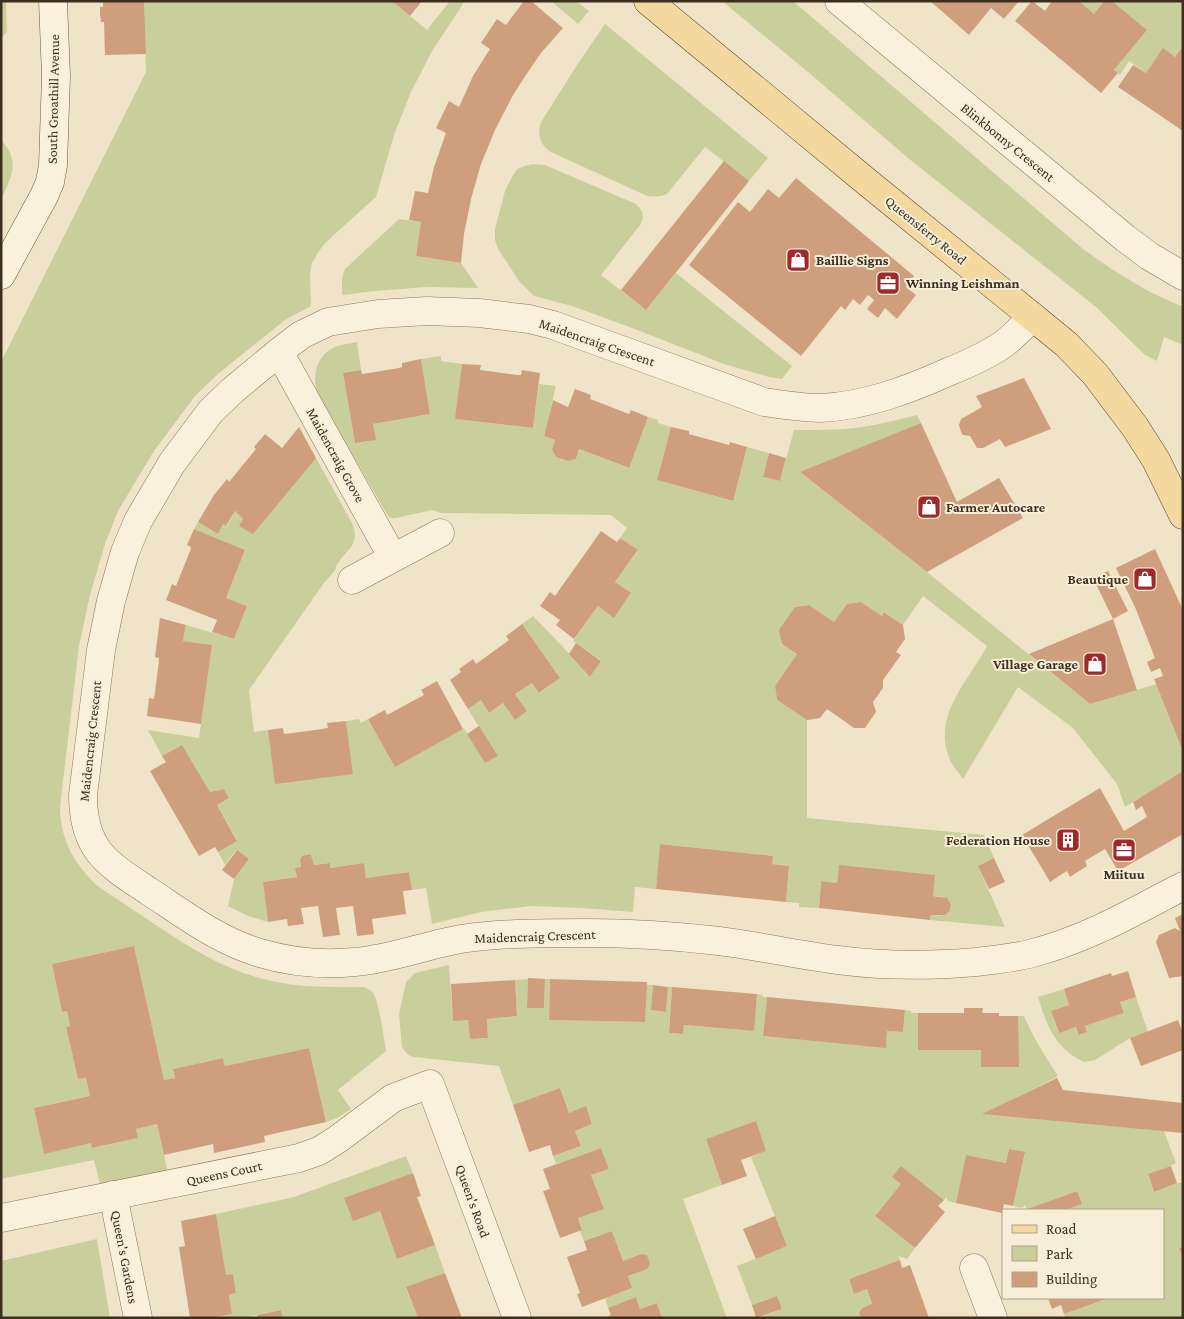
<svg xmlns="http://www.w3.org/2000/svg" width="1184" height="1319" viewBox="0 0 1184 1319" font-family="'Crimson Pro',serif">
  <rect width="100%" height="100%" fill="#f0e4c8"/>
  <path fill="#c9cf9b" d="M1,1H6L7,32L1,38Z
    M144,1H392L427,30L450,1H465L432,51L411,92L394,135L376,197L326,242L319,251L312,263L310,275L311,306L285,320L219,373L195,396L154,451L118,511L105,544L90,595L79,646L60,807C60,839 75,866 99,887C119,900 139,914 159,927C195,951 229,972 272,981C302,988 333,987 363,987C367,988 371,990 373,993C379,1000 384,1040 386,1051L338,1090L351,1109L339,1117L326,1122L309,1048L225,1066L223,1058L173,1069L175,1078L164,1080L134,946L52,964L62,1012L67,1011L70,1026L66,1027L78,1079L86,1078L90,1096L34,1108L44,1153L91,1143L93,1148L138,1138L136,1129L157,1124L168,1173L101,1188L94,1160L1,1179V362L146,72Z
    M551,1H576L589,11L578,24Z
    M722,1H793L1083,249L1113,270L1150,292L1183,307V345L1164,337L1157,361L1145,355L1096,307L908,158L808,72Z
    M1079,1H1104L1094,14Z
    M1112,1H1183V46L1175,57L1163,49L1146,73L1129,61L1120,75L1114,70L1147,30Z
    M605,24L768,158L749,181L705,147L667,194C660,197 654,197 647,196L551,152C540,145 537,135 541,122L579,62Z
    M1,140C21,160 11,178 1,200Z
    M533,164L545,165L636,204C643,210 645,217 640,225L601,275L646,310L676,273L792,366L782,379L769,377L724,364L632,328L572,306L534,296L519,281L498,249L495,240V229L505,191L511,179L517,169L525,166Z
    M399,219L421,222L416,256L461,263L478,288L426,287L376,291L342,295V278L345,269Z
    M357,342L361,370L343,373L355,443L375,440L373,424L430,414L421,359L441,356V361L462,364L456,419L533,428L539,384L556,386L544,436L555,440L552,450L556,457L568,461L576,459L579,449L628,468L648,417L658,420V423L671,427L657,480L732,501L747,447L769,453L763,477L780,481L794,430C815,430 836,430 856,428C877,425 897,420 917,415L921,423L801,473L927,572L1090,704L1156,684L1183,753V771L1125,807L1117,784L1073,728L1018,687L963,779C959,773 953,767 950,760C931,716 968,682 987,646L923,596L903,625L885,612L882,616L861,602L847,604L834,622L809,605L795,607L782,644L797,654L775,686L777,700L807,720V818L984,835L994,858L978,866L1005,927L930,920L931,915C935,915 939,916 943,915C953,914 954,901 945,898C942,896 937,896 933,896L934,875L839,866L837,883L821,881L819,908L799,907V903L786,902L789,866L772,864L773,856L661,844L656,889L635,887L633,912L582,908L531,906L481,912L432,924L426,888L412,890L409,872L366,878L364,863L330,868L329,863L314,865L312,858L309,854L302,856L300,859L301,867L296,868L297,877L263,882L268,922L248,916L228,906L234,879L249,859L236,850L225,865L218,852L237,840L217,805L229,798L224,789L210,792L182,745L162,756L148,730L199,738L212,645L183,641L186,625L234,639L247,606L226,598L245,550L194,529L198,522L218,534L223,524L227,526L235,511L243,519L316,458L352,523C361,545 347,549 338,563C334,568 338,565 335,570C332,575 327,579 324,583L249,690L254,732L268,730L353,774L346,721L359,719L361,723L368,719L395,766L464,728L485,763L497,756L468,709L481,700L489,713L503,703L515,720L527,711L515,694L532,683L540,693L560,678L522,624L533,616L591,676L601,660L573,641L598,606L614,617L631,594L615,582L638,551L620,538L627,528L611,515L441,513L432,510L396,518H391L388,516L319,397C311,379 315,357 333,348C340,344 349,344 357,342Z
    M449,965L453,1020H468L470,1039L488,1038L487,1019L517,1016L515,980L528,979L527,1007L544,1008L545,979H550L549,1020L645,1022L646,985H653L651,1010L666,1012L668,987H672L669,1033L683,1034L684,1025L753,1031L757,994L762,995L763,997H767L763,1036L886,1047L887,1031L903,1032L905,1010L911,1011L912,1013H918V1050H981L1018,1066V1016H1024C1033,1037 1044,1055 1057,1074V1077L984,1114L1164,1131L1176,1163L1171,1166L1148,1175L1154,1192L1177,1183H1183V1247L1179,1249L1183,1260V1318H1066L1064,1314L1109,1298H1163V1210H1069L1068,1209L1081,1204L1076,1191L1027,1210L1025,1205L1022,1208L1013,1206L1025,1153L1009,1149L1006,1163L966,1155L956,1203L948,1201L946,1197L944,1200L901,1166V1184L875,1216L915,1248L907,1259L898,1256L900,1260L849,1279L854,1294L867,1289L872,1304L862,1308L859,1313L861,1318H759L782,1309L777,1296L752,1305L737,1266L787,1246L751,1157L766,1151L755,1122L706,1139L722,1185L683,1199L727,1318H662L657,1303L640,1309L636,1297L608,1308L605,1298L632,1288L628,1276L646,1269L650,1264L647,1256L641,1254L623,1261L612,1231L584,1241L580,1231L582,1229L578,1218L604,1209L591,1175L609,1169L601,1148L556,1164L553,1156L581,1146L575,1131L592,1124L586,1107L569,1113L560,1088L513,1105L499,1066L413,1057L407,1054L402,1047L399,1014L406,982L415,973Z
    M1064,989L1069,1005L1051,1011L1058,1032L1076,1027L1080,1035L1087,1032L1085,1026L1124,1013L1120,1002L1136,997L1148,1032L1130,1038L1095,1060L1084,1062C1055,1048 1047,1027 1038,997Z
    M406,1156L413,1173L345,1198L380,1211L397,1259L435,1245L445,1273L406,1288L418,1318H282L280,1310L243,1318H209L232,1314L229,1295L236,1293L233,1275H226L216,1214L294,1197Z
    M97,1239L110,1318H1V1261Z"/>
  <path fill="#cf9f7d" d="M103,1H144L146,54L105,55L104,22H101L100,14V7H103Z
    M392,1H422L410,16Z
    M524,1H531L563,28L541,53L524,78L512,97L495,130L481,164L471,199L464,234L461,263L416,256L421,222L409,220L415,191L428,193L434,167L446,133L436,128L449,101L459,107L473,76L490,49L481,43L497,19L506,25Z
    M930,1H1019L1004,19L991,8L969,35Z
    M1032,1L1045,11L1052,1H1079L1094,14L1104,1H1112L1147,30L1114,70L1118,73L1101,93L1015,21Z
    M1183,46V131L1118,87L1133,65L1146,73L1163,48L1175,57Z
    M724,161L749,181L646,310L621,290Z
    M796,178L914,276L906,287L916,295L897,319L885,308L878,318L867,309L874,300L868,295L860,305L853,299L845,310L841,306L801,356L689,265L738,202L750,212L768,189L779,198Z
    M421,359L430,414L373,424L376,440L355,443L343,373L361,370L362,374L399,368L402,367V363Z
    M462,364L481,365L480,370L517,375H521L522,370L540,373L533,428L455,419Z
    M1024,378L1051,429L1005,447L1000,439L983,448H977L970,436L963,435L961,432L959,425L961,419L982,407L976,396Z
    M575,389L591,395L590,399L593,400L629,414L631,410L648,417L629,468L579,449L576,459L568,461L556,457L552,450L555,440L544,436L553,400L568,407Z
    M921,423L957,502L999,478L1023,518L927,572L800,472Z
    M299,427L316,458L253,534L239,526L243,519L235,511L226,526L223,524L218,534L198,522L214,495L227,479L229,482L242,466L256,449L254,447L265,434L282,448Z
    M671,427L689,431V434L707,439L729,445L730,442L747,447L733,501L657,480Z
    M769,453L786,458L780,481L763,477Z
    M194,529L245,550L226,598L247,606L234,639L212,632L217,620L166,600L172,584L176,586L190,551L191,547L187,545Z
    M601,531L617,542L620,538L638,550L615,582L631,593L614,618L598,606L574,639L556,625L560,620L540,606L550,592L555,596Z
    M1155,549L1183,610V752L1154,679L1163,676L1160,668L1151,672L1147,662L1155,658L1135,607L1116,568Z
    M1108,571L1128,611L1113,619L1093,578Z
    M861,602L882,616L884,612L903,625L905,639L896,652L901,655L883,680V688L873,702L876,712L865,728H854L827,709L820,718L807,720L777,700L775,686L797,654L782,644L779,630L795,607L809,605L834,622L847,604Z
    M160,618L186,625L183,641L212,645L201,724L147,716L149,698L154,699L159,661V658L155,657Z
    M1113,619L1137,690L1090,704L1029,654Z
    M522,624L560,678L539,693L532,683L515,694L527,711L515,720L503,703L489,713L481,700L468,709L450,680L461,672L459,669L473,659L476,664L509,640L506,636Z
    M576,643L601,661L590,677L569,654Z
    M437,681L463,729L395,767L368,719L385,710L387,715L424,695L421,690Z
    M346,721L353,774L275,784L268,730L283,728L284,734L308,731L328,728L327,723Z
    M479,726L498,756L485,763L467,734Z
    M182,745L210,792L224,789L229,798L217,805L237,841L218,852L215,847L199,856L150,771L166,762L162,756Z
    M1183,771V834L1118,871L1105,849L1085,861L1087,866L1070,877L1067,871L1050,882L1022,835L1100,788L1124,831L1147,817L1142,806L1136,810L1133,802Z
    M660,844L773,856L772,864L789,866L786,902L656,889Z
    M237,850L249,859L234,879L222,870Z
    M310,854L312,858L314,865L330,863V868L364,863L366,878L409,872L412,890L403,891L406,914L372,919L374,934L357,936L353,906L336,908L340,935L323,937L318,906L301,908L304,924L288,926L287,919L268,922L263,882L297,877L295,868L301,867L300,859L302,856Z
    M994,858L1005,882L989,889L978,866Z
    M839,865L935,875L933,896L947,898L951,904L950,911L945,915H931L930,920L819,908L821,881L837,883Z
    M1183,914V976L1169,978L1156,942L1159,935L1175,928L1180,931L1175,918Z
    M134,946L164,1080L175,1078L173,1069L223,1058L225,1066L309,1048L326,1122L264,1136L265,1142L214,1153L213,1144L164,1155L157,1124L136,1129L138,1138L92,1148L91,1143L44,1154L34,1108L90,1096L86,1078L78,1079L66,1027L70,1026L67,1011L62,1012L52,964Z
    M1128,971L1136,997L1120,1002L1124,1013L1085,1026L1087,1032L1079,1035L1076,1027L1059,1033L1051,1011L1069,1005L1064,989L1111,973L1112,976Z
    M528,978L545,979L544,1008H527Z
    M550,979L647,982L645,1022L549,1020Z
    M515,980L517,1016L487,1019L488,1038L470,1039L468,1020L453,1021L451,984Z
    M653,985L668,987L666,1012L651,1010Z
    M672,987L757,994L754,1031L684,1025L683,1034L669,1033Z
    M767,997L905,1010L903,1032L887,1031L886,1048L763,1036Z
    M964,1008H983L982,1013H999V1016H1018L1019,1067H981V1050H918V1013H964Z
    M1178,1020L1183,1033V1050L1141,1066L1130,1038Z
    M1057,1078L1063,1090L1183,1103V1133L982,1114Z
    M560,1088L569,1113L586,1106L592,1124L575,1131L581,1146L553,1156L550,1145L529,1152L513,1105Z
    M756,1121L766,1151L741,1160L747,1176L722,1185L706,1139Z
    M601,1148L609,1169L591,1175L604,1209L578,1218L582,1230L560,1238L543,1191L550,1189L543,1169Z
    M1009,1149L1025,1152L1013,1206L1004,1204L1002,1213L956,1203L966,1155L1006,1163Z
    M901,1166L944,1200L938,1206L945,1212L915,1248L875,1216L901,1184L892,1177Z
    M1171,1166L1177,1183L1154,1192L1148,1174Z
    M413,1173L421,1196L417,1197L435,1245L397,1259L380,1211L353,1221L344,1198Z
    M1077,1191L1082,1204L1068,1209L1069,1210H1025Z
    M216,1214L226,1275L233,1274L236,1293L229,1295L232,1314L209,1318H190L179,1247L185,1246L181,1221Z
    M775,1216L787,1246L756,1259L743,1229Z
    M612,1231L623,1261L641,1254L647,1255L650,1264L647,1269L628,1276L632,1288L582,1307L577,1294L580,1293L567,1257L587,1250L584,1241Z
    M1183,1247V1259L1179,1248Z
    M900,1260L902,1268L910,1265L929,1318H861L859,1313L862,1308L872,1304L867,1289L854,1294L849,1279Z
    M445,1273L462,1318H418L406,1287Z
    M777,1296L782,1309L756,1318L752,1305Z
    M636,1297L640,1309L657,1303L662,1318H605L611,1315L608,1308Z
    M1048,1298H1109L1064,1314L1061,1305L1052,1309Z
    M281,1310L282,1318H258L257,1315Z"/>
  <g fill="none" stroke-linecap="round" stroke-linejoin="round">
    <g stroke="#8d765c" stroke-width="29">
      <path id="street" d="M839,1L1125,238L1149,256L1183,276
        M1033,317C1024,325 1015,335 1005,343C988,355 968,364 948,372C908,390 865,406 821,408C802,408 783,405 764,402L553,325L529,319L479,313L427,311L378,314L328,322L301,335L279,352L233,390L211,411L172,463L138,521L125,552L111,601L101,650L83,795C83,851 108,864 150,892C185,915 219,941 260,953C290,962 324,965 355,962C391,959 426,945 461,939C502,933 545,933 587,933C631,933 676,936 719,941C759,946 798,955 838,960C883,966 930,966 976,962C994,960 1012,958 1029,954C1085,940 1132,913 1183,886
        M279,352L393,558
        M352,580L440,533
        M113,1195L138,1318
        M1,1218L299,1158L319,1151L338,1139L393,1098L430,1084L517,1318
        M974,1268L993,1318"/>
    </g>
    <g stroke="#6f573f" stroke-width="29">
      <path id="secondary" d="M1,275L44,196L50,182L53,165L56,76L53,1"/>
    </g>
    <g stroke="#5b4430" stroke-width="29">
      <path id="primary" d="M648,1L867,182L1066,344L1095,374L1135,427L1156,460L1183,515"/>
    </g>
    <use href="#street" stroke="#faf1dc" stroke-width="28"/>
    <use href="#secondary" stroke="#faf1dc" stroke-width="28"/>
    <use href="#primary" stroke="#f3d9a0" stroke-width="28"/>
  </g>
  <defs>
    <g id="shop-square" transform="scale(1.25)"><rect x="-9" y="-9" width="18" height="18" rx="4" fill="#9e2a2b" stroke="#f7eed8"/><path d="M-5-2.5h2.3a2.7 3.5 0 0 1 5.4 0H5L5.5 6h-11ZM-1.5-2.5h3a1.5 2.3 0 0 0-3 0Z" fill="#fff"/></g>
    <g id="office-square" transform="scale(1.25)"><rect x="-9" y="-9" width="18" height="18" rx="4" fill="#9e2a2b" stroke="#f7eed8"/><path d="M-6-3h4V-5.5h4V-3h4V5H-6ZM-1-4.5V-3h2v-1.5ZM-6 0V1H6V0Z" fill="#fff"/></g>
    <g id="building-square" transform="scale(1.25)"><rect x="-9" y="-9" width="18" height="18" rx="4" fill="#9e2a2b" stroke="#f7eed8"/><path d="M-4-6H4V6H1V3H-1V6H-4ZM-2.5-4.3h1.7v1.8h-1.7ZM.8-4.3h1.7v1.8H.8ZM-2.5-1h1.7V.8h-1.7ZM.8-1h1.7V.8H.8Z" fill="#fff"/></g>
  </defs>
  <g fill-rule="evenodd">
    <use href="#shop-square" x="798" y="260"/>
    <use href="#office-square" x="888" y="283"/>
    <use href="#shop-square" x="929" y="507"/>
    <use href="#shop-square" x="1145" y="579"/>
    <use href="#shop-square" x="1095" y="664"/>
    <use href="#building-square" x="1068" y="840"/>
    <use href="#office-square" x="1124" y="850"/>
  </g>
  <g text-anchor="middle" stroke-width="4" stroke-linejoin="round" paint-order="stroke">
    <g font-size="14" fill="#3d2e20" stroke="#f7eed8">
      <text transform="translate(53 99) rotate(-89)" y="5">South Groathill Avenue</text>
      <text transform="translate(1008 142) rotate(39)" y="5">Blinkbonny Crescent</text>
      <text transform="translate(926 230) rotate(39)" y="5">Queensferry Road</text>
      <text transform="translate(597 342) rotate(19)" y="5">Maidencraig Crescent</text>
      <text transform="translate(336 455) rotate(61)" y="5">Maidencraig Grove</text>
      <text transform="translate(90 741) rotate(-84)" y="5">Maidencraig Crescent</text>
      <text transform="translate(535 936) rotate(-2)" y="5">Maidencraig Crescent</text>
      <text transform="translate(224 1173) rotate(-12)" y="5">Queens Court</text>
      <text transform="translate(473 1201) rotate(70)" y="5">Queen's Road</text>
      <text transform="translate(125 1257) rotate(79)" y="5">Queen's Gardens</text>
    </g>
    <g font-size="14" font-weight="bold" fill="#3d2e20" stroke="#f7eed8" text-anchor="start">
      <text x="816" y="265">Baillie Signs</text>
      <text x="906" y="288">Winning Leishman</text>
      <text x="946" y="512">Farmer Autocare</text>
      <text x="1128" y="584" text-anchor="end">Beautique</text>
      <text x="1078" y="669" text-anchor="end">Village Garage</text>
      <text x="1050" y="845" text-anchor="end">Federation House</text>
      <text x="1124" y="879" text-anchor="middle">Miituu</text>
    </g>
  </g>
  <rect width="1184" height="1319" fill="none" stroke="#3d2e20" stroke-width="5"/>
  <rect x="1002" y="1209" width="162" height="90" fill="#f7eed8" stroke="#ada18e"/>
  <rect x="1012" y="1225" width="25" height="8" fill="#f3d9a0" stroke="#ada18e"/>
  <text x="1046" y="1234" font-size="15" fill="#3d2e20">Road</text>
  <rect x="1012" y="1246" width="25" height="15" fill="#c9cf9b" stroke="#ada18e"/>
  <text x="1046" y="1259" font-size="15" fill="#3d2e20">Park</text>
  <rect x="1012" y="1272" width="25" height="15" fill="#cf9f7d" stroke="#ada18e"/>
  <text x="1046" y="1284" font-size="15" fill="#3d2e20">Building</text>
</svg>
